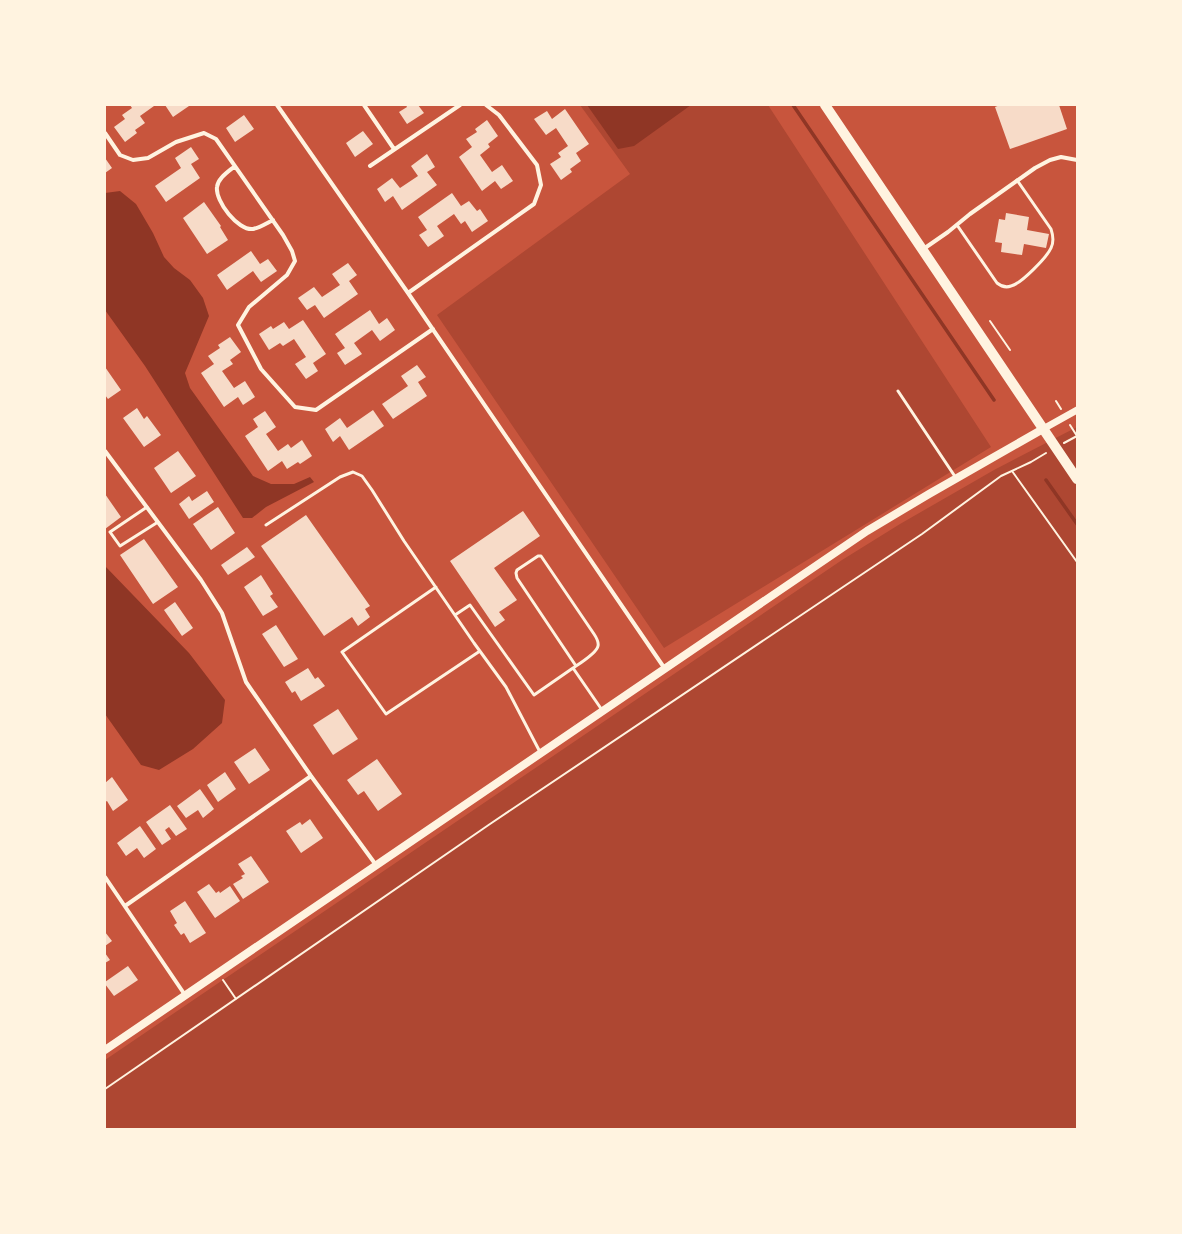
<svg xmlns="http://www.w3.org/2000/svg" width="1182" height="1234" viewBox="0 0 1182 1234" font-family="'Fira Sans',sans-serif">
  <rect width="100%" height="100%" fill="#c8553d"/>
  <path fill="#ae4732" d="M580,105H768L991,447L664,648L437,315L630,174Z
    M1077,427V1129H105V1060L842,560L900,524L994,470Z"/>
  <path fill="#8f3625" d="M587,105H691L634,146L618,149Z
    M120,191L136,204L153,233L164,257L174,268L190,280L203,298L209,316L185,373L190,388L253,476L271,484H294L310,477L314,482L266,507L252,518H243L145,366L105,310V193Z
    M105,566L189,653L225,700L222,723L193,749L159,770L141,765L105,714Z"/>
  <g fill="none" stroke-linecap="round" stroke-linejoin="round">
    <path stroke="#8f3625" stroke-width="3.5" d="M793,105L994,400
      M1046,480L1077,524"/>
  </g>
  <path fill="#f7dbc8" d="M130,105H153L154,106L140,116L145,123L135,130L137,133L125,142L114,127L125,119L122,115L132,108Z
    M165,105H188L189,106L173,117Z
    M406,105H418L424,113L407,124L399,112L407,107Z
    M1000,105H1059L1067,129L1010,149L995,107Z
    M565,109L589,144L576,153L581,161L570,169L572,172L561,180L550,164L561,157L558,153L568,146L556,128L546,135L534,119L547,111L552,119Z
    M244,115L254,129L235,142L226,128Z
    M487,120L498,136L488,144L490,147L480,155L492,172L502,165L513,181L501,189L495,181L482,191L459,157L472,147L466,139L477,132L475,129Z
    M363,131L373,144L355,157L346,143Z
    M191,147L199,159L191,164L200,178L166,202L155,186L181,168L175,158Z
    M427,154L435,167L427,172L437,185L402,210L393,196L385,202L377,189L392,178L400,188L418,176L411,166Z
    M105,158L112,168L105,173Z
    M452,193L461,206L469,201L477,211L480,209L488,221L472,232L465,221L461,224L454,214L437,226L444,236L428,247L419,235L427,230L418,217Z
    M204,202L221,226L220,227L228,240L207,254L183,218Z
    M1006,213L1029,217L1027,230L1049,234L1046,248L1024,244L1022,255L1001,252L1002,243L995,242L999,219L1005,220Z
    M251,251L260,264L268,259L277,271L261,282L253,271L227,290L217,275Z
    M348,263L357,275L349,281L358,294L324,318L315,305L307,310L298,298L314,287L322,297L340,285L332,274Z
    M370,310L379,324L387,318L395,330L380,341L372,330L354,343L362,354L345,365L337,353L345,348L335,334Z
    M303,320L326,354L313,363L318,371L306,379L295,364L306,357L294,339L283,346L280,343L269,350L259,334L271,326L273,329L284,322L289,329Z
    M230,337L241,352L230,360L233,364L222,371L234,388L245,381L255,397L243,405L238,397L224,407L201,373L214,364L208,356L220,348L218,345Z
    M417,365L426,377L418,382L427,396L393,419L382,404L408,386L401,376Z
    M105,367L121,390L108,399L105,395Z
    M137,408L144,419L147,416L161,435L144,447L123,418Z
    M373,410L384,426L349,450L340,436L333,442L325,429L340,418L347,428Z
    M265,411L276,427L266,434L278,451L288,444L291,448L302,440L312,456L300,464L298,462L287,469L282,461L268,471L245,436L258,427L253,419Z
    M178,451L196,476L171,493L154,468Z
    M207,491L214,502L189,519L179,504L189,496L192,501Z
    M105,494L121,517L105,529Z
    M218,507L235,533L211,550L193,524Z
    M523,511L540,536L494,568L517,600L499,612L505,620L495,627L450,561Z
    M306,515L370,606L365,609L370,617L358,626L352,617L324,636L261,546Z
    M144,539L178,587L153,604L120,555Z
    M247,547L255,557L228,575L221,565Z
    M261,575L273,594L270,596L278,607L263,616L244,587Z
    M175,602L193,628L182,636L164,610Z
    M276,625L298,659L284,667L262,634Z
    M308,668L315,679L318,677L325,686L301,701L295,691L292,693L285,682Z
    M338,709L358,739L333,755L313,725Z
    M255,748L270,770L249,784L234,762Z
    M377,759L402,794L378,811L364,791L358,795L347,780Z
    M225,772L236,789L218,802L207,785Z
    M112,777L128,800L113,811L107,801L105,802V783Z
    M200,789L214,809L203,818L198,810L186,818L177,806Z
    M170,805L187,829L176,836L169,827L165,830L171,839L162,845L146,822Z
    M310,819L323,838L301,853L286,831L300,822L302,825Z
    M140,826L156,849L144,858L137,848L126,856L117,843Z
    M251,856L269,882L243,899L233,884L243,878L241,876L245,874L238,864Z
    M209,884L216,893L219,891L220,893L230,886L240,901L215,918L197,892Z
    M185,901L206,933L190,943L184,933L181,935L174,925L177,923L170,911Z
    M105,932L112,941L105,946Z
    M105,953L110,960L105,963Z
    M128,966L138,980L114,996L105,984V982Z"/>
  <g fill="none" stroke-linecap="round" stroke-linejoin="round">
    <path stroke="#fff3e0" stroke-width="2" d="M990,321L1010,350
      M1056,401L1061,409
      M1070,425L1077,436
      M1064,443L1077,436
      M1012,471L1077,562
      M223,980L236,999
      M105,1089L490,824L922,534L1001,476L1031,462L1046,453"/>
    <path stroke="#fff3e0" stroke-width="3" d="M957,225L997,283C1002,287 1006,288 1011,286C1021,284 1047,257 1051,248C1054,242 1053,235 1051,229L1017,180
      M898,391L956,478
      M147,507L110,532L120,546L158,522
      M266,525L340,477L353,472L362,476L372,490L404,541L474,643L506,687L540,752
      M436,587L342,652L386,714L480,651
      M455,615L470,605L534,695L573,668L602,710
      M573,668C579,664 597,653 598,646C599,642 596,637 594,634L541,556H538L517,570L516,573L517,578L576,666"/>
    <path stroke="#fff3e0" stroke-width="4" d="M277,105L408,293L665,669
      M364,105L394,149
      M105,133L120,155L133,160L148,158L176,142L204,133L216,139L283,235L292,251L295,261L287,275L249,307L238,325L261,369L295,407L316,410L433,329
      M235,166C228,172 218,178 217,187C215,201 238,231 253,229C259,228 267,223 273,220
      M370,166L460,105
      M922,250L948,232L970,214L1035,168L1050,160L1061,157L1077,160
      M408,293L534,204L541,185L537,165L499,115L486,105
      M105,451L201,580L222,613L246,682L311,776L376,865
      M105,877L185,995
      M125,906L311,776"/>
    <path stroke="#fff3e0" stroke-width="7" d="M1043,429L1077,410"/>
    <path stroke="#fff3e0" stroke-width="8" d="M105,1050L867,531L929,494L1043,429"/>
    <path stroke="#fff3e0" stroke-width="10" d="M825,105L1077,479"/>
  </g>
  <rect width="1182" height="1234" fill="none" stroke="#fff3e0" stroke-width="212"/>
</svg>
